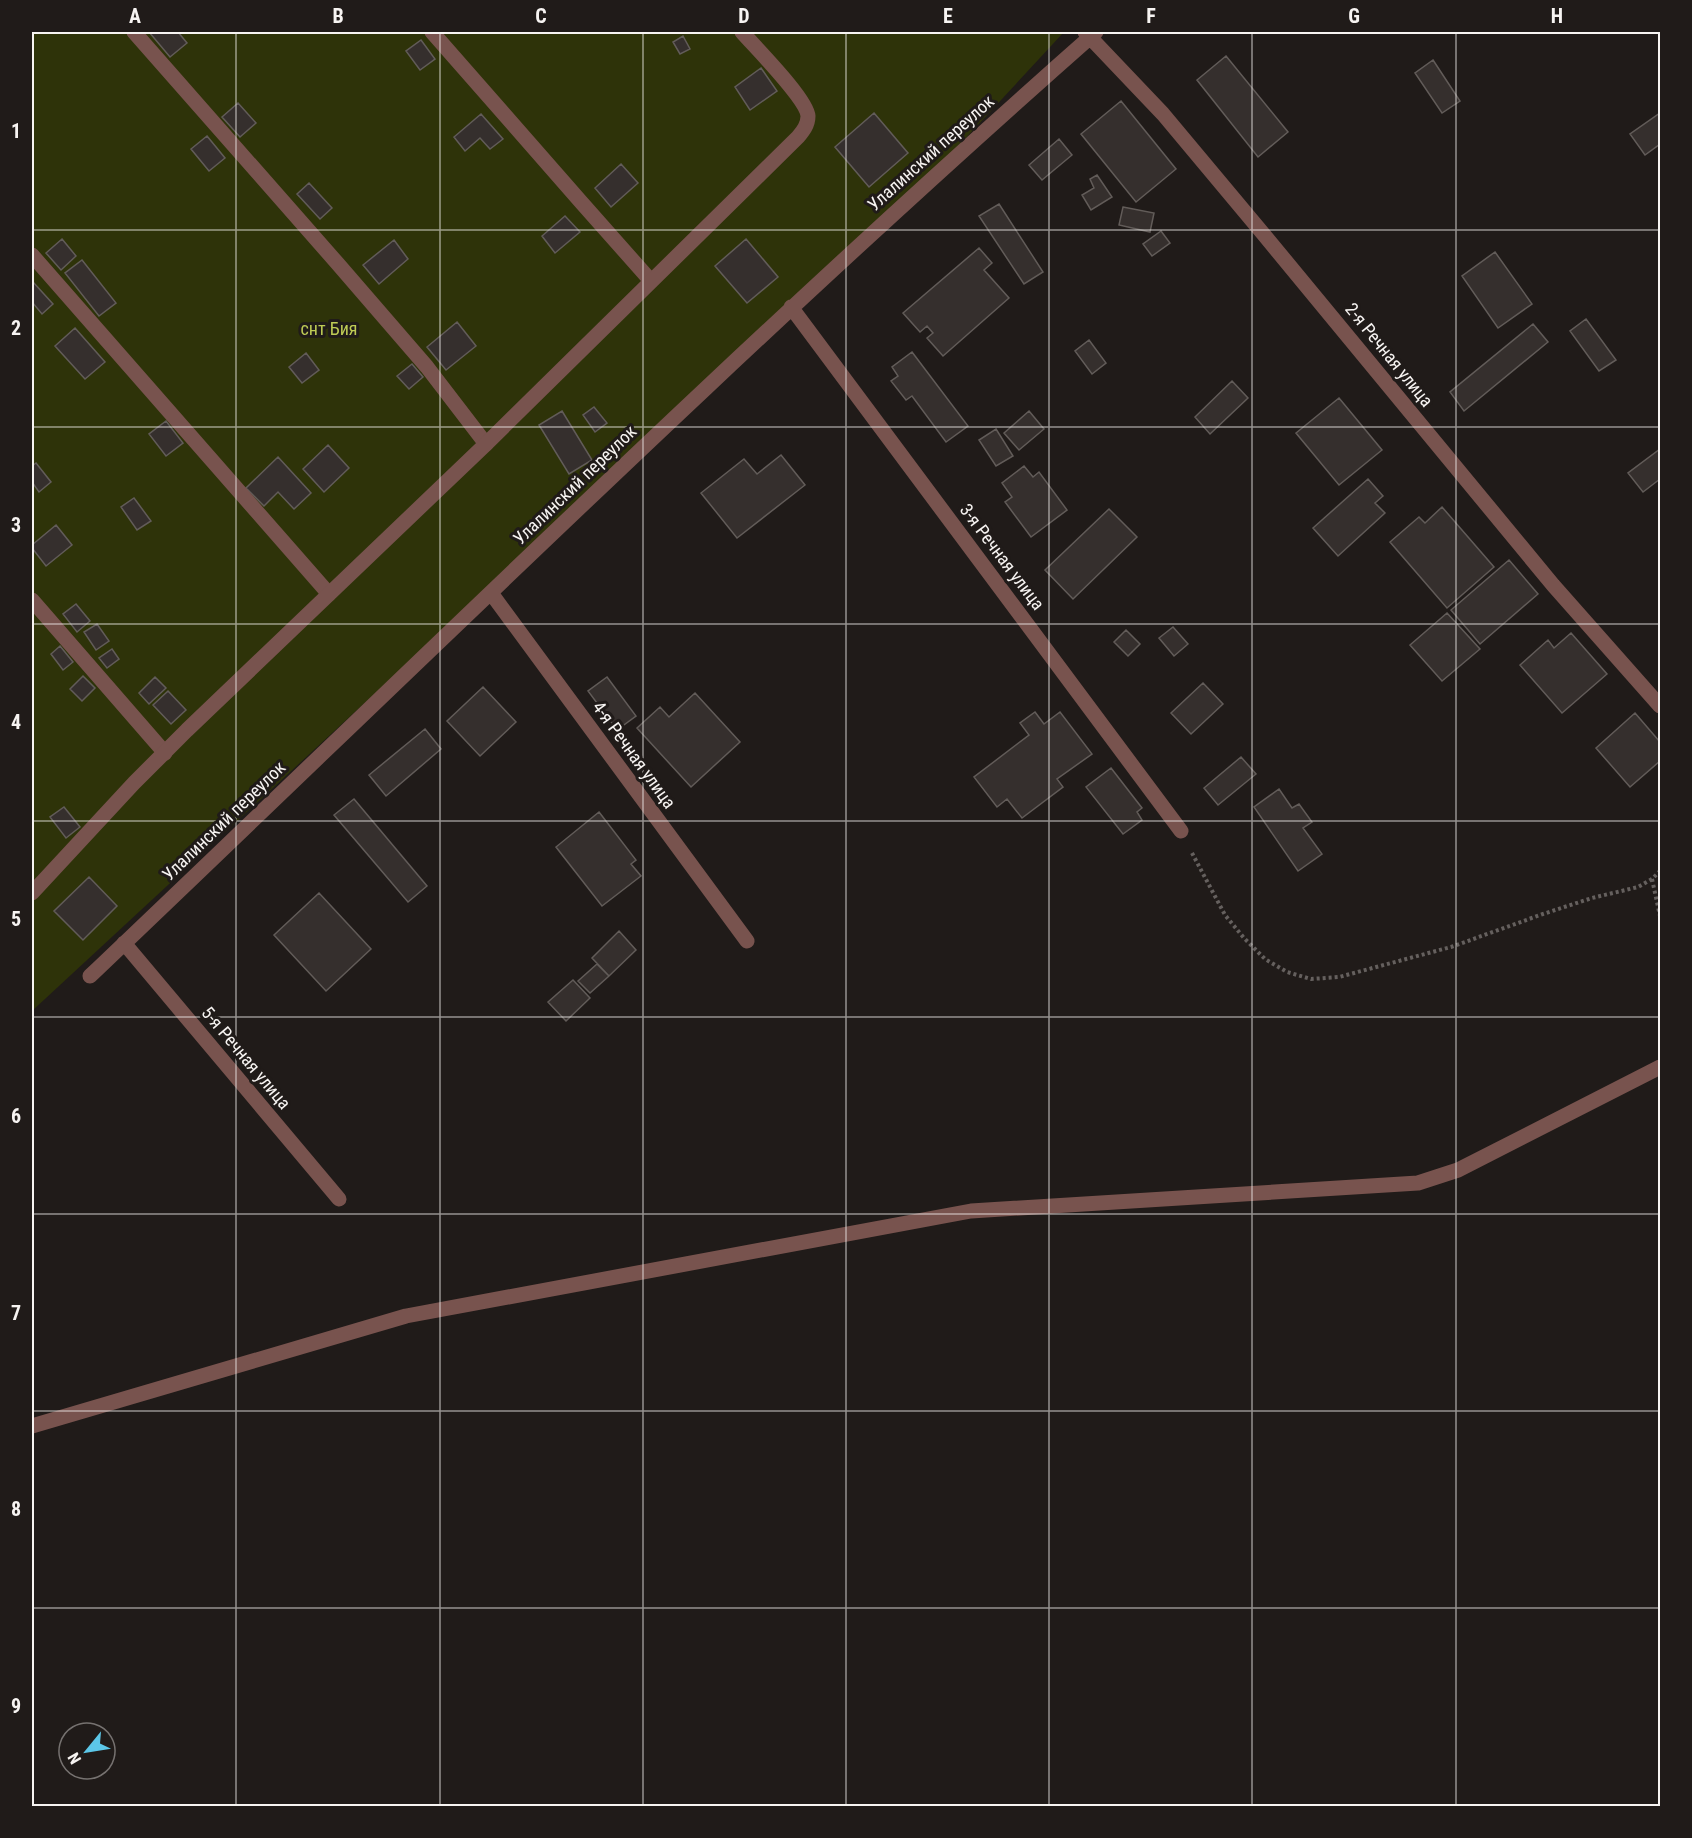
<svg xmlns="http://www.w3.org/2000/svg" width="1692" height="1838" viewBox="0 0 1692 1838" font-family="'Roboto Condensed',sans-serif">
  <rect width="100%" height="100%" fill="#201b19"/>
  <path fill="#2e3309" d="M32,32H1064L912,196L32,1011Z"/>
  <path fill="#352f2d" stroke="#625c59" stroke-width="1.5" d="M149,32H178L187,43L170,57Z
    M683,36L690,49L680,54L673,42Z
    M421,40L435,59L420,70L406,51Z
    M1226,56L1288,132L1258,157L1197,80Z
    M1433,60L1460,101L1442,113L1415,73Z
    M761,68L777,91L750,110L735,87Z
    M1121,101L1176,169L1136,202L1081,134Z
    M238,103L256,123L240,137L222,117Z
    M874,113L908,153L869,187L835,147Z
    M1660,113V144L1645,155L1630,134Z
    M481,114L503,139L490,149L480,138L465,151L454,137Z
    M207,136L225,158L209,171L191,149Z
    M1059,139L1072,155L1042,180L1029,165Z
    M621,164L638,183L611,207L595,188Z
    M1097,175L1112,197L1091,210L1082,195L1094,188L1090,179Z
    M309,183L332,208L320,219L297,194Z
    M999,204L1043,272L1024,284L979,216Z
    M1123,207L1154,213L1150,232L1119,225Z
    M565,216L580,232L555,253L542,236Z
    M1161,231L1170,243L1152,256L1143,244Z
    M62,239L76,256L61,270L46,253Z
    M746,239L778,277L747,303L715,266Z
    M394,240L408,259L379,284L363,265Z
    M979,248L992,263L984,270L1009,298L943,356L927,338L933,333L927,326L920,332L903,313Z
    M1495,252L1532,304L1498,328L1462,276Z
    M82,260L116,303L99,316L65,273Z
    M33,282L53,304L42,314L32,302Z
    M1586,319L1616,360L1599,371L1570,331Z
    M457,322L476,346L446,370L427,347Z
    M1533,324L1548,342L1464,411L1450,392Z
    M75,328L105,362L85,379L55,346Z
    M1089,340L1106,363L1092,374L1075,351Z
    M912,352L968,426L946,442L912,396L906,400L891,381L898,376L892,367Z
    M306,353L319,370L302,383L289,367Z
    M412,364L423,377L409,389L397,376Z
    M1232,381L1248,398L1210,434L1195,417Z
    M1339,398L1382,450L1339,485L1296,433Z
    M594,407L607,423L595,432L583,415Z
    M562,411L592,460L569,474L539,425Z
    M1029,411L1044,429L1019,450L1004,433Z
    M166,421L183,443L166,456L149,434Z
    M996,429L1013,456L996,466L979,440Z
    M328,445L349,468L324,492L303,469Z
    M1660,449V479L1643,492L1628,473Z
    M781,455L805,485L737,538L701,493L744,459L757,474Z
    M278,457L311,493L294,509L278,492L264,506L246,488Z
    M36,463L51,482L39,492L32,482V466Z
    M1024,466L1033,477L1039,472L1067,510L1031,537L1005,502L1012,497L1002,483Z
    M1368,479L1383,496L1375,503L1385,513L1338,556L1313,528Z
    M134,498L151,521L137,530L121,507Z
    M1442,507L1494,567L1447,608L1390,542L1419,517L1425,523Z
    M1109,509L1137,537L1073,599L1045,570Z
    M56,525L72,545L46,566L32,548V545Z
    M1509,560L1538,594L1480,644L1451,610Z
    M76,604L90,621L77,632L63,614Z
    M1447,613L1480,649L1442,681L1410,645Z
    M97,624L109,641L96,650L84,632Z
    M1173,627L1188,644L1174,656L1159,638Z
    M1126,630L1140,644L1128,656L1114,642Z
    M1571,633L1607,674L1562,713L1520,665L1548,640L1554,648Z
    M60,646L73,662L63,670L51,654Z
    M112,649L119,659L107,668L99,658Z
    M83,676L95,688L82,701L70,689Z
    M155,677L166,688L149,704L139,693Z
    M607,677L636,716L617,730L588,691Z
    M1203,683L1223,704L1191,734L1171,713Z
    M483,687L516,722L480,756L447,721Z
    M168,691L186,710L171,724L153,705Z
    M695,693L740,742L691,787L637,728L660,707L669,717Z
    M1035,712L1044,724L1060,712L1092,754L1057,779L1063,787L1022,818L1007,799L997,807L974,777L1029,735L1020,723Z
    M1635,713L1660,742V761L1630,787L1596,748Z
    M425,729L441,749L386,796L369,775Z
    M1241,757L1256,774L1218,805L1204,788Z
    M1111,768L1142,808L1137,812L1142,820L1123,834L1086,787Z
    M1279,789L1292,808L1299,804L1312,822L1303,828L1322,854L1298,871L1254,807Z
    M354,799L427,886L408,902L334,815Z
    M64,807L80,827L66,838L50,817Z
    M599,812L636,860L631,864L641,876L602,906L556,847Z
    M89,877L117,906L83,940L54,911Z
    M319,893L371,949L326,991L274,935Z
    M619,931L636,950L609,976L592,958Z
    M597,964L609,976L590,993L578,981Z
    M573,980L590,998L566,1021L548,1002Z"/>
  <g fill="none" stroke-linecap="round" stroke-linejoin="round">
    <path stroke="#65605e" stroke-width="4" stroke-dasharray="3 3" stroke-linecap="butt" d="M1192,853L1225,915L1244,938L1265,959L1287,972L1311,979L1339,977L1451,947L1543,914L1592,898L1638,887L1652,879L1660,871
      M1652,879L1660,916"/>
    <path stroke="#78534e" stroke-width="15" d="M134,32L338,264L427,367L486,444
      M432,32L581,202L651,281
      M32,255L329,594
      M32,600L165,753
      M32,1426L406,1316L971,1211L1418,1183L1458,1170L1660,1067"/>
    <path stroke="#78534e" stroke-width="15" d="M1085,32L1163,114L1265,236L1553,585L1660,706
      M791,307L1181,831
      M491,593L747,941
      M32,893L134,783L187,730L486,444L798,137C803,131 808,125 808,116C807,99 755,47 742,32
      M124,943L339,1199
      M90,976C423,659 751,336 1096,32"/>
  </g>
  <path fill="none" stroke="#f7f4f2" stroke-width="1.5" stroke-opacity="0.55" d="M236,32V1806M440,32V1806M643,32V1806M846,32V1806M1049,32V1806M1252,32V1806M1456,32V1806M32,230H1660M32,427H1660M32,624H1660M32,821H1660M32,1017H1660M32,1214H1660M32,1411H1660M32,1608H1660"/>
  <g text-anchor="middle" stroke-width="6" stroke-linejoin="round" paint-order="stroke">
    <g font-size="18" fill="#f7f4f2" stroke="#201b19">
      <text transform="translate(931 153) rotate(-42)" y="6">Улалинский переулок</text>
      <text transform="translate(1389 355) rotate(51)" y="6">2-я Речная улица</text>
      <text transform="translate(575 485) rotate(-44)" y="6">Улалинский переулок</text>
      <text transform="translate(1002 557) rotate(53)" y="6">3-я Речная улица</text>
      <text transform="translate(634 755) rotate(54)" y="6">4-я Речная улица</text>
      <text transform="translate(224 821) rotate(-44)" y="6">Улалинский переулок</text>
      <text transform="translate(246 1058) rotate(50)" y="6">5-я Речная улица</text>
    </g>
    <g font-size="18" fill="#becb55" stroke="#201b19">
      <text x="329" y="335">снт Бия</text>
    </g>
  </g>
  <rect width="1692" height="1838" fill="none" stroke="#201b19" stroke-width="66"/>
  <g transform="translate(87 1751) rotate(240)"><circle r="28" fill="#201b19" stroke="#767270" stroke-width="1.5"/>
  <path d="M0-4.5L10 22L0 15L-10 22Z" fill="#5cc7e8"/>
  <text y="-9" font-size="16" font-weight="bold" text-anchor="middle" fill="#f7f4f2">N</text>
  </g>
  <rect x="33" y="33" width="1626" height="1772" fill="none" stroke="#f7f4f2" stroke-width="2"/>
  <g font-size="20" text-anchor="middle" font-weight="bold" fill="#f7f4f2">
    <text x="135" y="23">A</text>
    <text x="338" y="23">B</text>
    <text x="541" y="23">C</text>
    <text x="744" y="23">D</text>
    <text x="948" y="23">E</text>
    <text x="1151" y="23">F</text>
    <text x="1354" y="23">G</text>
    <text x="1557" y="23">H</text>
    <text x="16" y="138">1</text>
    <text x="16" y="335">2</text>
    <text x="16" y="532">3</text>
    <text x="16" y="729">4</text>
    <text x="16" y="926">5</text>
    <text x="16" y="1123">6</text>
    <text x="16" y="1320">7</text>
    <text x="16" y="1516">8</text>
    <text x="16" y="1713">9</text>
  </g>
</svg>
